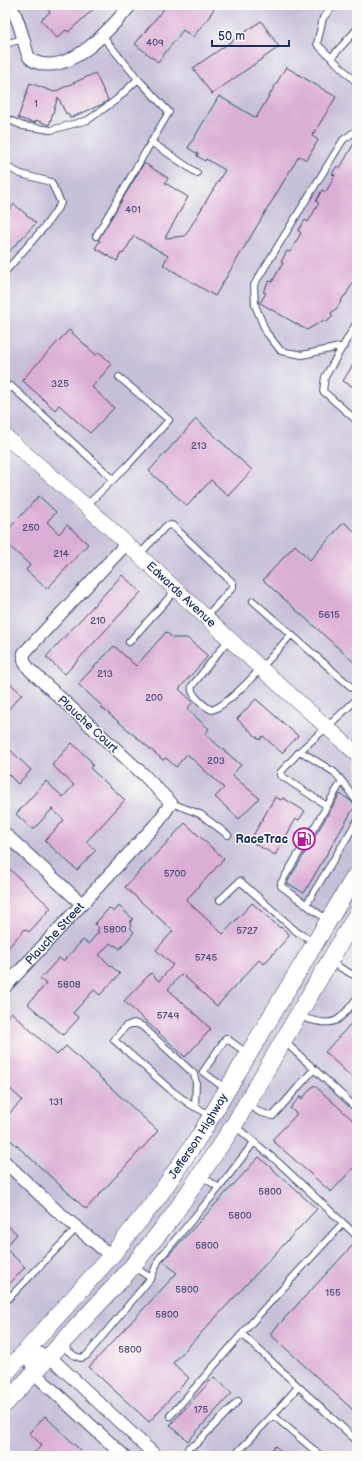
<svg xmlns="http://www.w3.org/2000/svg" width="362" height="1461" viewBox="0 0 362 1461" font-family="'Balsamiq Sans',sans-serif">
  <rect width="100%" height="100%" fill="#fdfcf7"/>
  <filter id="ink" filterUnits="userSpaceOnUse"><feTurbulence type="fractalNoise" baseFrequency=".025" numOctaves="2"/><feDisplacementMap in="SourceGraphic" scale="8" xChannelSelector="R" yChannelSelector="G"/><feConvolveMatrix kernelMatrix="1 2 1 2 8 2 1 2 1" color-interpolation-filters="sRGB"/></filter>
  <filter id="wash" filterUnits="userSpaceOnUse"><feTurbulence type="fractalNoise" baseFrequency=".012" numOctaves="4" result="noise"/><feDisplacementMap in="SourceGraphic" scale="16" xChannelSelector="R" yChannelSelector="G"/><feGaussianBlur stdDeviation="0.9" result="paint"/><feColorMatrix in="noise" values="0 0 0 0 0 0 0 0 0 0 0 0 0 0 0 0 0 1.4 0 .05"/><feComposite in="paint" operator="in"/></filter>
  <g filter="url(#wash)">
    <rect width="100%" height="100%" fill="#ede4c5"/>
    <path fill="#c7c0d9" d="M5,5H357V1456H5Z"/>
    <g id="blocks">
      <path fill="#dbafd5" d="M43,5H98L68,32L66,30L57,38L41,20L50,12Z
        M167,5H216L209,17L193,37L183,30L158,62L135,44Z
        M261,21L279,47L212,94L193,68Z
        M286,67L336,97L312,136L318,140L307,160L299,156L215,296L163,265L168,256L134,236L123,254L121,253L117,261L95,248L100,241L98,240L144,163L168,178L165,183L188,197L165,238L185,236L225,170L206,159L205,161L197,156L198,154L188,148L219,96L256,118Z
        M95,73L108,100L103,104L70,118L68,113L66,114L58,97L49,125L36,120L35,123L18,118L30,83L54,92Z
        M357,138V276L345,296H344L337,308L331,313L333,316L327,322L324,320L307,330L260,303L266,293L263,292L269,281L272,282L283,263L281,262L287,251L290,252L301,233L298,231L305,220L308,222L319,203L316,201L322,190L326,192L335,175L332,174L337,166L340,168Z
        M14,204L36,223L5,256V214Z
        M69,330L96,355L99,352L112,364L92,387L114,408L90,433L59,405L55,410L22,380Z
        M357,358V389L343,381Z
        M196,419L252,470L228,496L211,480L187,506L149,471Z
        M39,496L56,512L47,522L59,534L67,525L88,544L47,589L26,570L30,565L5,542V533Z
        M344,522L357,534V665L263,580L295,545L310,560Z
        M122,575L141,592L65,674L46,657Z
        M166,632L173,638H187L208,656L179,689L193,702L187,709L209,729L205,734L241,765L232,775L259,798L239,819L215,797L224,788L187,754L176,767L166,758L163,760L100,706L101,705L78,684L114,646L136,666Z
        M5,679L22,694L5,713Z
        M256,699L298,736L282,753L263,736L260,740L237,719Z
        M72,743L91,761V763L93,765L90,768L125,800L86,842L96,850L77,870L45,841L64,820L52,809L33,830L16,814L46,781L63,797L74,785L52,765Z
        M5,745L31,770L18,784L5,771Z
        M340,794L350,800L355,806L304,893L287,883Z
        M275,797L281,800L283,798L305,811L299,820L296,819L275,855L250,841Z
        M185,823L224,859L186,900L223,934L252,903L280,928L281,927L290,935L264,964L259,960L217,1006L182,974L168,989L211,1029L185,1057L124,1001L151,973L159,981L173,965L156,950L173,931L125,887Z
        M5,865L51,908L29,932L25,929L5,951Z
        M119,906L133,919L130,922L131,929L134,932L120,949L115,945L114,946L110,943L99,955L120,974L100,995L94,990L73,1013L79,1018L63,1035L28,1004L46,984L40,979L59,958L63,961L83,940L88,944L99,932L97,931L99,928L95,924L109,908L114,912Z
        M11,1012L57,1055L66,1046L158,1131L86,1209L5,1135V1118L22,1100L5,1084V1019Z
        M357,1017V1082L325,1052Z
        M314,1085L357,1124V1164L331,1192L272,1140L297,1114L290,1108L301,1096V1100Z
        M259,1157L317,1209L173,1363L189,1378L149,1422L89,1367L177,1273L163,1261Z
        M5,1223L17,1234L5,1248Z
        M353,1245L357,1249V1406L353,1410L270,1334Z
        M5,1248L25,1267L5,1289Z
        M214,1377L232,1393L188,1441L170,1425Z
        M45,1416L81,1451L80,1452L84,1456H31L42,1445L29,1433Z
        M275,1446L286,1456H266Z"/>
    </g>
  </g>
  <g filter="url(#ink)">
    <use href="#blocks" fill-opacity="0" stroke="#3a4a6d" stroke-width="1"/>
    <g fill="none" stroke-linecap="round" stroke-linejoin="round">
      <g stroke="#3a4a6d" stroke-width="8">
        <path id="service" d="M334,5L323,18L317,44L357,83
          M5,44L23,39
          M331,58L357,29
          M5,118L23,126L51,130L88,120L116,100L138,79
          M151,142L197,173
          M5,166L21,174L51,182L61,203L46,225L5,272
          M96,236L169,112L138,79L102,36
          M357,322L325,377L323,391L357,421
          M344,346L302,355L281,351L266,332L255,305L254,285L343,140L357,130
          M5,392L11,386L113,479
          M86,506L127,466L169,420L119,377
          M139,555L166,526L172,525L233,583V587L206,617
          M253,601L357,692
          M229,639L192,686C189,694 205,707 212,710C233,703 275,652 291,635
          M129,642L176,590
          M300,751L280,773V775L327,806
          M342,781L357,802
          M171,803L200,814L228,835
          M220,900L240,881L297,932L314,942
          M306,905L357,821
          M327,920L281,886V883L342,781L334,772L300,751L327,727L357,699
          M330,962L357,977
          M299,1017C310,1019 327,1026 337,1020C345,1015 351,1005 357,998
          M284,1041L357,1109
          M226,1089L203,1072L226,1038L248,1054
          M249,1104L259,1112L273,1116L314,1069
          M195,1107L196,1083L194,1074L142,1026L134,1023L126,1026L114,1040L172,1091L191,1105L211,1115
          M235,1126L279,1163L357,1236
          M202,1176L219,1188
          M134,1267L151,1278
          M5,1302L77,1228
          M242,1334L357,1441
          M61,1346L75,1356L81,1358L86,1356L151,1278L159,1259L219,1188L254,1142
          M273,1415L298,1387
          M170,1416L263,1310L343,1223
          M185,1456L189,1447L196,1444L238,1401
          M234,1456L273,1415L321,1456"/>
      </g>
      <g stroke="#3a4a6d" stroke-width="14">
        <g id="minor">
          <path d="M10,5C18,17 21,31 25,45C26,48 27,54 29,57C32,61 38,63 42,64C76,70 111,27 131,5"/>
          <path d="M5,834L82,904"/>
          <path id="s1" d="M5,987L159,821L171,803L144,775L30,670C25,664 23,661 24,653L127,543"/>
          <path d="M5,1162L56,1210L111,1256"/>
          <path d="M27,1350L49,1356L156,1456"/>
          <path d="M27,1350L34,1373L124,1456"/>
        </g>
      </g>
      <g stroke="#3a4a6d" stroke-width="16">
        <g id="tertiary">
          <path id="s2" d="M5,436L86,506L265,672L357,754"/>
        </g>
      </g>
      <g stroke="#3a4a6d" stroke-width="18">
        <g id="secondary">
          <path id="s3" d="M5,1374L111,1256L158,1197L200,1135L357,873"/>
          <path d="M5,1404L126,1274L172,1217L234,1125L357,914"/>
        </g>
      </g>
      <use href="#service" stroke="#fff" stroke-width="6"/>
      <use href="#minor" stroke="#fff" stroke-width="12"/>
      <use href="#tertiary" stroke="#fff" stroke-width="15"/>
      <use href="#secondary" stroke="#fff" stroke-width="17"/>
    </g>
  </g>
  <defs>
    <g id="fuel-ring" transform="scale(1.15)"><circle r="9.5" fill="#fdfcf7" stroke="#b5179e" stroke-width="1.5"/><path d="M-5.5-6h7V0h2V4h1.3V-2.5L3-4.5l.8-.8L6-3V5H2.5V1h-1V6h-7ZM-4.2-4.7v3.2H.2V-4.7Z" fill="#b5179e"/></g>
  </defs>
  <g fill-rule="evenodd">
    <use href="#fuel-ring" x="304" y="839"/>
  </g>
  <g text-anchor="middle" stroke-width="3" stroke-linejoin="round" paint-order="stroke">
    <g font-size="10" fill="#4b4f7c">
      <text x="155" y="46">409</text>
      <text x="36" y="107">1</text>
      <text x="133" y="213">401</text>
      <text x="60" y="387">325</text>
      <text x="199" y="449">213</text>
      <text x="31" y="531">250</text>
      <text x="61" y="557">214</text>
      <text x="329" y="618">5615</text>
      <text x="98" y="624">210</text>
      <text x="105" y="677">213</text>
      <text x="154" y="701">200</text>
      <text x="216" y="764">203</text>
      <text x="175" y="877">5700</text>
      <text x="115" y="933">5800</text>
      <text x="247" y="934">5727</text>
      <text x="206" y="961">5745</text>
      <text x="69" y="988">5808</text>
      <text x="168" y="1019">5749</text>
      <text x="56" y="1105">131</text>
      <text x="270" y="1195">5800</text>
      <text x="240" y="1219">5800</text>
      <text x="207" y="1249">5800</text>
      <text x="187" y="1293">5800</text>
      <text x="333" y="1296">155</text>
      <text x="167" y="1318">5800</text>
      <text x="130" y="1353">5800</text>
      <text x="201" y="1413">175</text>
    </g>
    <g font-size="12" fill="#1b2f5e" stroke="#fdfcf7">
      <text dy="4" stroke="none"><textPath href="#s2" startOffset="237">Edwards Avenue</textPath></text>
      <text transform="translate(88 724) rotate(43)" y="4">Plauche Court</text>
      <text dy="4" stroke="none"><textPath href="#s1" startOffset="73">Plauche Street</textPath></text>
      <text dy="4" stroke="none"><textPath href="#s3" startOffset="307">Jefferson Highway</textPath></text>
    </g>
    <g font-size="12" font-weight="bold" fill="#1b2f5e" stroke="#fdfcf7" text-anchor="end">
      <text x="288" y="843">RaceTrac</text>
    </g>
  </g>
  <rect width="362" height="1461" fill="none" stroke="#fdfcf7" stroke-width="20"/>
  <path d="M212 40v6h77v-6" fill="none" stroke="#1b2f5e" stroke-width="2"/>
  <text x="218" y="40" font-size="12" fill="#1b2f5e" stroke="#fdfcf7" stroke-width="3" paint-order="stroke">50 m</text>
</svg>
